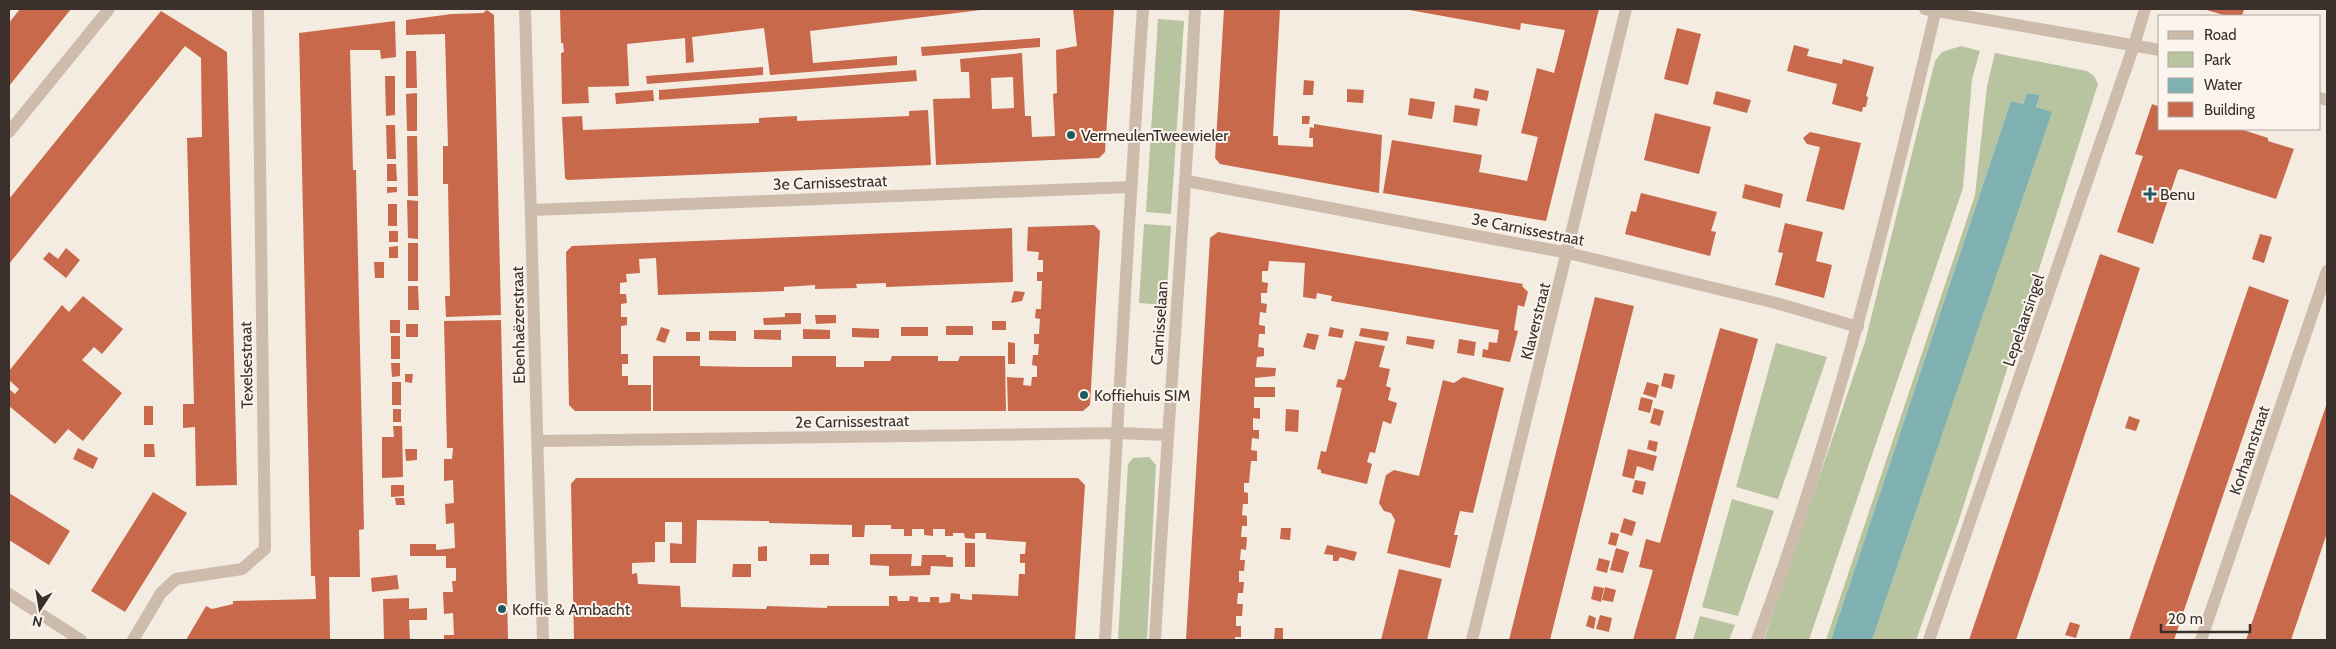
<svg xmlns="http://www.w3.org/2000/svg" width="2336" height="649" viewBox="0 0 2336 649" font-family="Cabin,sans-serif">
  <rect width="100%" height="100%" fill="#f4ebe1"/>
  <path fill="#b8c4a0" d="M1158,19L1184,21L1171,214L1146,212Z
    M1961,46L1980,51L1972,79L1963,188L1809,640H1764L1865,342L1935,61L1942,52Z
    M1995,53L2087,71L2094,76L2098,84L1958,523L1916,640H1872L2051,112L2036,107L2040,95L2027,93L2023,104L2011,101L1831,640H1826L1975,195L1987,86Z
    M1144,224L1171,226L1166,305L1139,303Z
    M1776,343L1827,357L1778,499L1736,487Z
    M1149,457L1156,465L1147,640H1118L1128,464L1133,458Z
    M1732,499L1774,511L1738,616L1702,607Z
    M1700,616L1735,625L1729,640H1693Z"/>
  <path fill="#7fb0b2" d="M2027,93L2040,95L2036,107L2052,112L1872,640H1831L2011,101L2023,104Z"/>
  <path fill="#c8694b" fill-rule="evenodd" d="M20,9H71L9,86V23Z
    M560,9H981V10L810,31L813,63L897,56V65L770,75L764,28L692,37L694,62L686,63L685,38L627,44L629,86L588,87L589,103L562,104L561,53L564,52L563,43H561Z
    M1073,9H1114L1105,152L1099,158L936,165L933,99L970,98L969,72H961L960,59L1022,53L1025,116H1031L1032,137L1055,136L1053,94L1057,93L1056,50L1077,46ZM1013,77L1014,108L992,109L991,78Z
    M1224,9H1280L1273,136H1278V145L1313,147V138H1309L1310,127L1314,128V124L1382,135L1379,193L1220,164L1215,158Z
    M1404,9H1599L1546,221L1383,193L1392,140L1482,155L1479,172L1527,181L1538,137L1521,133L1529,101L1537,68L1554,73L1565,30L1521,23L1520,30Z
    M2203,9H2244L2242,16H2227Z
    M487,10L494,15L501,315L446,317L445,296H450L448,184H443V146H448L445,34L406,35V20L452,14L483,13Z
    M161,11L227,52L237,485L196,486L195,427L183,428V404H194L187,138L202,137L201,58L185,46L9,264V199Z
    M395,21L396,57L381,59L380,50H350L353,170H356L363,482L364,529L359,530L360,577H329L330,640H186L206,606L212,609L233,604V601L316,599L315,576H311L299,33Z
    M1677,28L1701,34L1688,85L1664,79Z
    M1040,38V47L922,56L921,47Z
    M1794,45L1809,49L1807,56L1842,64L1843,59L1874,67L1866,96L1868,97L1866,107H1863L1862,112L1832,104L1837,84L1787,71Z
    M406,51H416L417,88H406Z
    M763,67V75L647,84L646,76Z
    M916,70L917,81L659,100V90Z
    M385,76H395V115L386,116Z
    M1304,80L1314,81L1313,95H1303Z
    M1475,88L1489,91L1487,101L1473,98Z
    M1347,89L1364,90L1363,103L1347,102Z
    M653,90L654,101L616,104L615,93Z
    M1716,91L1751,100L1747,113L1713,104Z
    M417,93V131H407L406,94Z
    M1410,98L1435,102L1432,119L1408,115Z
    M2152,104L2160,107V129H2240L2268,138V141L2294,149L2276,199L2181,169L2178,170L2153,244L2117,232L2143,156L2135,154Z
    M1455,105L1480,109L1477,126L1453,122Z
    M928,110L931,165L567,180L565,178L562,117L582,116L583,130L759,123V118L797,116V121L909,116V111Z
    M1655,113L1711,127L1699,174L1644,160Z
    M1302,116H1310L1309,124H1302Z
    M386,125H395L396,159H387Z
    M1810,132L1861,143L1844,210L1806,201L1820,147L1807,144L1803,138Z
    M407,136H417L418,196H408Z
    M387,164H396L397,181H387Z
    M1745,184L1783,194L1780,208L1742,198Z
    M387,187H397V192L387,193Z
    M1641,193L1717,212L1711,231L1716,232L1710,256L1625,234L1631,211L1636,212Z
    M407,200L418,201V239L408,238Z
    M388,204H397V226H388Z
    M1785,223L1823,232L1816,261L1832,265L1824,298L1775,285L1783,253L1778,252Z
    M1094,225L1100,231L1090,405L1083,411H1008L1007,377L1024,378L1023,385L1031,386L1032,377H1037V366L1032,365L1033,355H1038L1039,344H1034V334H1039L1040,319L1035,318L1036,309H1041L1042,281H1037V272H1043V260H1038L1039,252L1027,251L1028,227Z
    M1012,228L1013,282L886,287V283L856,284L857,288L815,289V285L784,287V291L658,295L656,258L639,259L640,273L626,274L627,282L620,283V294H626L627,303L621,304V317H627V325L621,326V354H628V364H622V376H628V385H651V411H575L569,405L566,252L572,246Z
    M389,231H398V242H389Z
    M1218,232L1523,284L1522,286L1528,292L1524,307L1518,305L1514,330L1518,331L1510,362L1482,357L1483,349L1488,350L1489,342L1497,343L1499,330L1331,301L1332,296L1317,293L1316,299L1303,297L1305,263L1269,261L1268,271H1262V282L1268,283L1267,293H1261V303L1267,304L1266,313L1260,312L1259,325L1265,326V334H1259L1258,347L1264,348V356L1257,357L1256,367L1276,368L1275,376L1255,378V387H1275V397H1254V408H1260V419L1253,418V430H1259V439L1252,438L1251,450L1257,451V461H1251L1249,483H1244V492L1248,493V504H1243L1242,515L1247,516V526H1242L1241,537H1247L1246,550L1241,549L1240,560H1245L1244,571H1239V582H1244L1243,593H1238L1237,604H1243L1242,616H1236V626H1241V637H1235V640H1186L1210,238Z
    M2260,234L2272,237L2264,263L2252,259Z
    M408,243H418V281H408Z
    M398,246V258H389V247Z
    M66,248L80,260L66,278L43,259L49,252L58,259Z
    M2100,254L2140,268L2039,573L2016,640H1969Z
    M374,262H384V278H375Z
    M408,286H418L419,310H408Z
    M2249,286L2289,300L2271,354L2174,640H2129Z
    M1014,291L1025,292L1022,301L1011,303Z
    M83,296L123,329L102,354L94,347L82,360L122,393L83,441L68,429L55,444L9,406V389L15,394L19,389L9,380V371L62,305L69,312Z
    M1595,297L1634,306L1559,604L1550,640H1509Z
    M785,313H801V324L764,325L763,318L785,317Z
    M815,315H836V323L816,324Z
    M390,320H400V333H390Z
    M501,320L508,640H444V635H454L453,613L444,614L443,592H453L452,581H456V568H446V556H410V544H436V550L455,548L454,523L446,524L445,504L454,503L453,480L444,481V459H452L453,448H447L444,321Z
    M992,321H1006V330H992Z
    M406,324H418V337H406Z
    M946,326H973V335H946Z
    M661,327L670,330L665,343L656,340Z
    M901,327H928V336H901Z
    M1330,327L1344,330L1342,338L1328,336Z
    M852,328L879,329V338L852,337Z
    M1361,328L1389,332L1387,341L1359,336Z
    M1720,328L1758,339L1675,640H1633L1653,570L1639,567L1646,539L1660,543Z
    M803,329L830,330V339H803Z
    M754,330H781V340L754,339Z
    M709,331H736V341L709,340Z
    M686,332H700V341H686Z
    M1307,333L1319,335L1315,350L1303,347Z
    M391,336H400V359H391Z
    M1407,336L1435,340L1433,349L1406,344Z
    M1459,339L1476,342L1474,356L1457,353Z
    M1355,341L1385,346L1379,367L1390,369L1386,386L1391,388L1388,400L1397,403L1391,424L1383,421L1375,453L1370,452L1367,462L1372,464L1367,484L1321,473V470L1317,469L1321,451L1326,452L1342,388L1336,387L1338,379L1344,380L1346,376Z
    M1008,342L1015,343V364H1008Z
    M653,356H700V366L745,367H792V356H836V367H864V361H890L892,356H938V361H958L960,356H1005L1006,411H653Z
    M391,363H400V376L392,377Z
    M1664,373L1675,375L1672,389L1661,386Z
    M405,374H413L412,383L405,382Z
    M1463,377L1504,388L1473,513L1460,511L1454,535H1458L1450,568L1387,553L1395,520L1391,513L1384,511L1379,503L1386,475L1394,470L1419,476L1443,380L1454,383Z
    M392,382H401V405H392Z
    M1647,382L1659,385L1656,398L1643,394Z
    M1641,397L1653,400L1650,413L1638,410Z
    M2327,403V533L2291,640H2246Z
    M144,406H153V425H144Z
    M1654,408L1664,411L1660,426L1650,423Z
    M393,409H401V422H393Z
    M1286,409L1299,410L1298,432L1285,431Z
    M2129,416L2140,420L2136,431L2125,428Z
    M393,426H402L403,477L382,478V437H394Z
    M1649,440L1658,442L1656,452L1647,449Z
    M144,444H154L155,457H144Z
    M78,448L98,458L93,469L73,459Z
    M405,449H417V460L406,461Z
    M1628,449L1657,456L1653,471L1637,466L1634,479L1622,476Z
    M576,478H1078L1085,485L1075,640H574L571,484ZM697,520L769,521V523L852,525V537H864L865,525H891V529H904V536H912V529H924V535L933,536V529H945V536H953V533H964L965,538L975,539V533H986V539L1026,542L1025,554H1020V563H1025V574H1019L1018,596L972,594V600L960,599V594L951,593L950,602L939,603V597H930V602H918V597L910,596L909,601H898L897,596H889V606H827V608L767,606L766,609L681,607L680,586L638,584L637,573L632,574V563L655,562V542H665V522H682V544L670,543V563H696Z
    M1635,480L1646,482L1643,495L1632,492Z
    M391,485H404V496L391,497Z
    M153,492L187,513L125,612L91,591Z
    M9,493L70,531L49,565L9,540Z
    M395,498H404L405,505H396Z
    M1624,518L1636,522L1632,536L1620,532Z
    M1281,528H1291L1290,540L1280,539Z
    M1611,532L1619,534L1616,546L1608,544Z
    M965,543H975V567H965Z
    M1327,545L1357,552L1354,561L1340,557L1338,561H1333V555L1324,554Z
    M767,546V561H758V547Z
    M1616,548L1629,552L1623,573L1610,570Z
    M810,554H829V565H810Z
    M870,554H912L911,566H921L922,555H946V557H953V567L931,566L930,575L889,576V566L870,565Z
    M1599,558L1610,561L1607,573L1596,570Z
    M733,564H751V577H732Z
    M1399,569L1442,579L1427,640H1381Z
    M397,575L399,589L372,592L371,578Z
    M1594,586L1604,588L1601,602L1591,599Z
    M1605,587L1616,590L1613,602L1602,600Z
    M409,598V609L427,608V620H409L410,640H384L383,599Z
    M1589,615L1596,618L1594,629L1586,626Z
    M1600,615L1612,618L1609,632L1596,629Z
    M2070,622L2080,625L2076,638L2065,635Z
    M1275,628H1283V640H1274Z"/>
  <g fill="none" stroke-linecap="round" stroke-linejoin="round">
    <path stroke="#cdbbac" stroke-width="12" d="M525,9L543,640
      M1925,9L2160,50
      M2320,98L2327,100
      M9,132L109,9
      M1187,181L1568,253L1776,303L1858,327
      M532,210L1130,187
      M538,441L1118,433L1167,435
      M9,594L81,640
      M133,640L161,593L176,579L242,569L265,549L258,9
      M1105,640C1118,430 1128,219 1143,9
      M1155,640C1167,430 1185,219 1195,9
      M1472,640L1626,9
      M1757,640C1834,435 1886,222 1936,9
      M1929,640L2134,45L2145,9
      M2201,640L2327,271"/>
  </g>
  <g fill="#1f5a5e" stroke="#fbf5ee" stroke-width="2">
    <circle cx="1071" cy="135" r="5"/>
    <path d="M2147.5 186.5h5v5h5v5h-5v5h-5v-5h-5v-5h5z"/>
    <circle cx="1084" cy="395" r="5"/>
    <circle cx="502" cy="609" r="5"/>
  </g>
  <g text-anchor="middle" stroke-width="4" stroke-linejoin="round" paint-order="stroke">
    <g font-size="16" fill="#3b302b" stroke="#fbf5ee" text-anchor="start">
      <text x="1081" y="141">VermeulenTweewieler</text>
      <text x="2160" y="200">Benu</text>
      <text x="1094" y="401">Koffiehuis SIM</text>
      <text x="512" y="615">Koffie &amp; Ambacht</text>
    </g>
    <g font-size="16" fill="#3b302b" stroke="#fbf5ee">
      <text transform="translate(830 182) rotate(-2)" y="6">3e Carnissestraat</text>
      <text transform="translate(1528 229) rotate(11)" y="6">3e Carnissestraat</text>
      <text transform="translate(2023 320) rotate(-71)" y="6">Lepelaarsingel</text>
      <text transform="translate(1535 321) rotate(-76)" y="6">Klaverstraat</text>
      <text transform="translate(1159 323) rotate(-86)" y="6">Carnisselaan</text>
      <text transform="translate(518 325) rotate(-91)" y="6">Ebenhaëzerstraat</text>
      <text transform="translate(246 365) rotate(-91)" y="6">Texelsestraat</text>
      <text transform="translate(852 421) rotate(-1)" y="6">2e Carnissestraat</text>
      <text transform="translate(2249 450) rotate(-71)" y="6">Korhaanstraat</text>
    </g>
  </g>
  <rect width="2336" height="649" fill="none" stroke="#3b302b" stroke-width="20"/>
  <rect x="2158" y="15" width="162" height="115" fill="#fbf5ee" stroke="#aea6a0"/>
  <rect x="2168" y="31" width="25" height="8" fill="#cdbbac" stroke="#aea6a0"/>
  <text x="2204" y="40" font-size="15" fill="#3b302b">Road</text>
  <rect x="2168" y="52" width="25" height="15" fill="#b8c4a0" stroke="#aea6a0"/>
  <text x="2204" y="65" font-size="15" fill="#3b302b">Park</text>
  <rect x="2168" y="78" width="25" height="15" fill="#7fb0b2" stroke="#aea6a0"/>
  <text x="2204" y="90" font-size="15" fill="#3b302b">Water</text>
  <rect x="2168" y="102" width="25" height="15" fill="#c8694b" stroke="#aea6a0"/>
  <text x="2204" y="115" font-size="15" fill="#3b302b">Building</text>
  <g transform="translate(40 609) rotate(192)" stroke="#fbf5ee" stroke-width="4" paint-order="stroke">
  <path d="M0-4L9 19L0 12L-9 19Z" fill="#3b302b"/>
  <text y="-8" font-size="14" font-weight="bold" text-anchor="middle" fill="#3b302b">N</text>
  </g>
  <path d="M2161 624v8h89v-8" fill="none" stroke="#3b302b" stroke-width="2.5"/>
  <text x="2168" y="624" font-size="15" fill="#3b302b" stroke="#fbf5ee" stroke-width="4" paint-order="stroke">20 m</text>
</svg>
